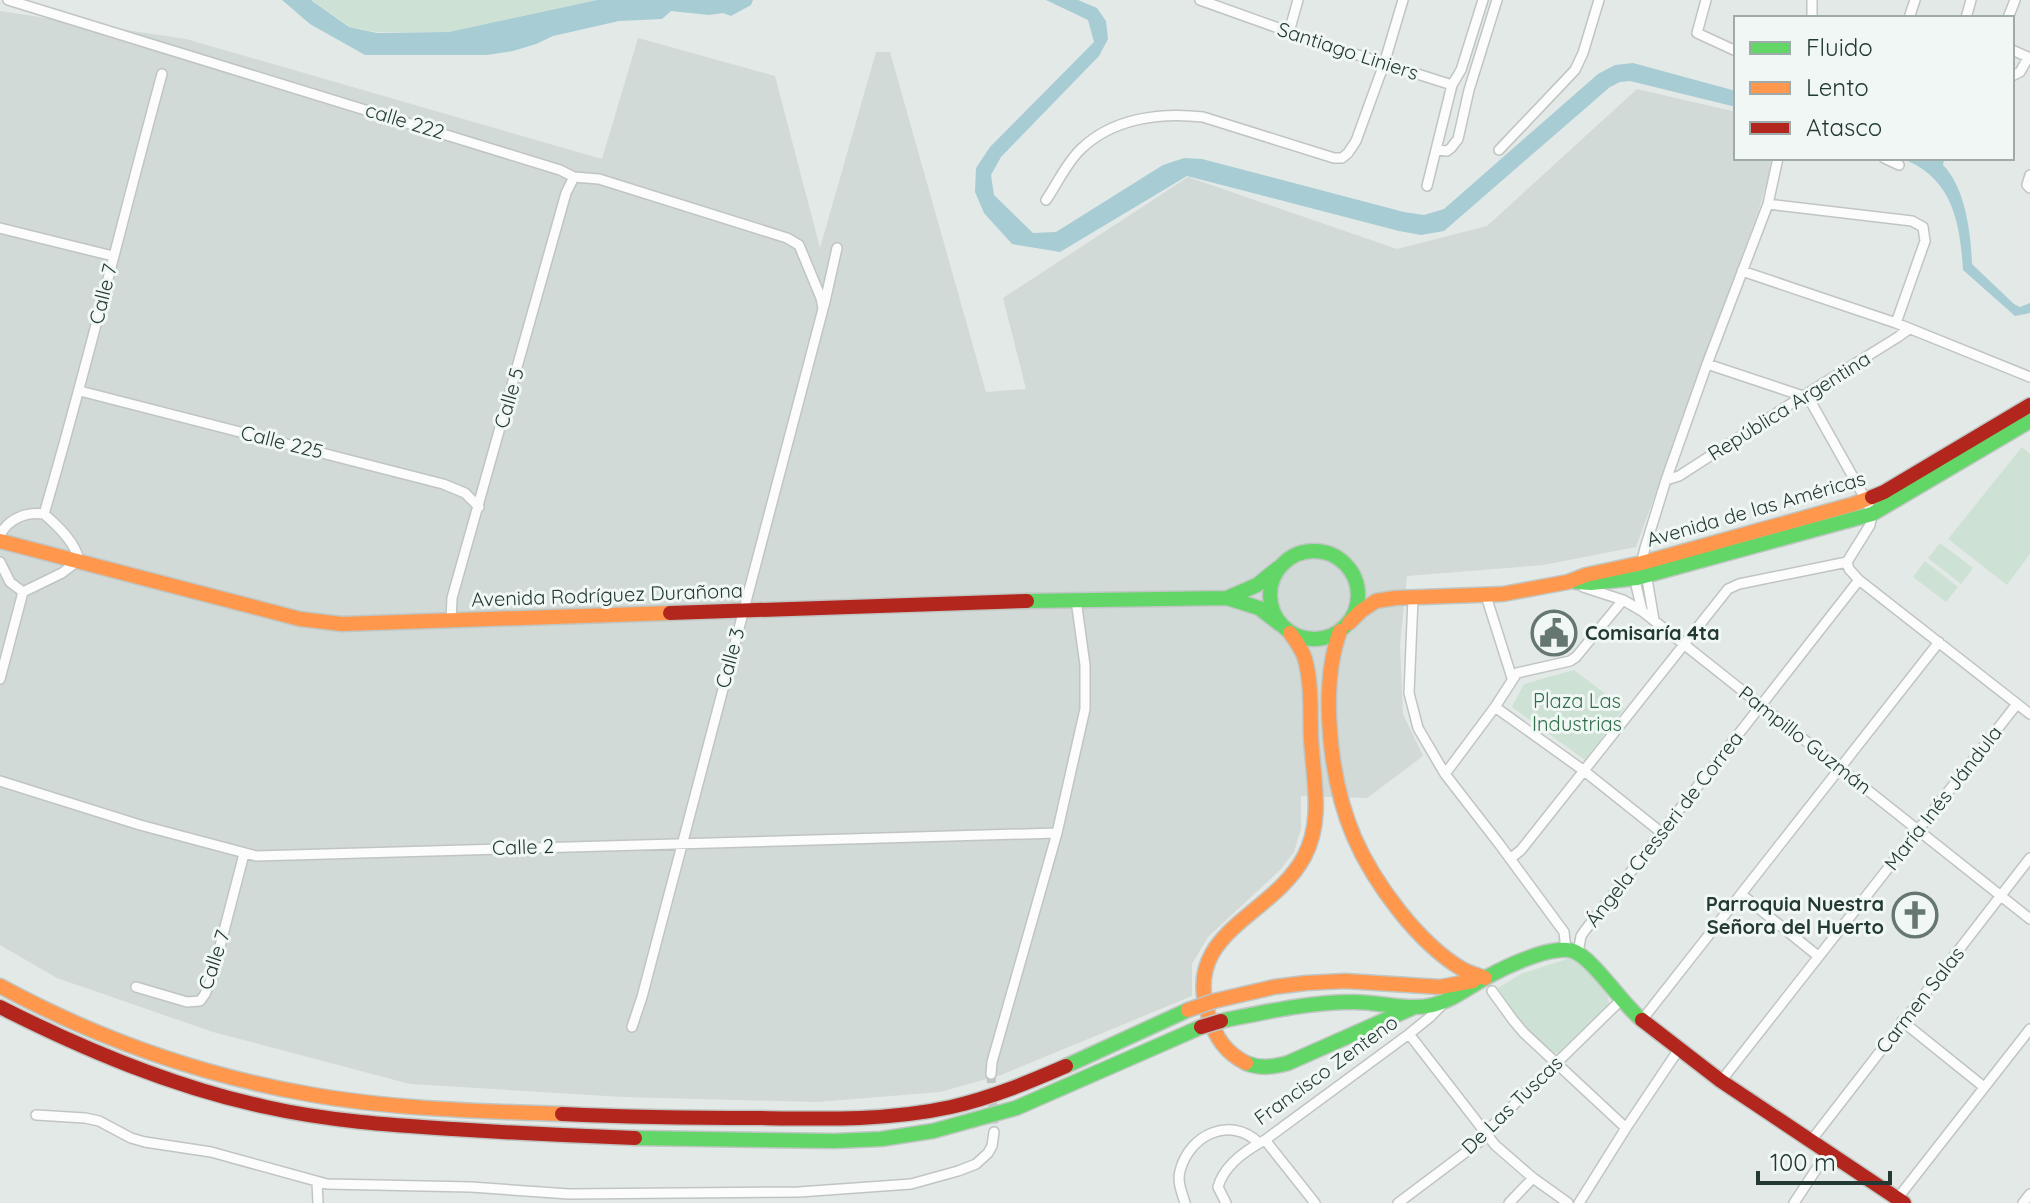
<svg xmlns="http://www.w3.org/2000/svg" width="2030" height="1203" viewBox="0 0 2030 1203" font-family="Quicksand,sans-serif">
  <rect width="100%" height="100%" fill="#e3e9e6"/>
  <path fill="#d1dad6" d="M0,11L186,39L602,159L638,38L775,76L820,248L876,52H890L986,392L1026,389L1003,298L1188,177L1397,249L1487,226L1637,89L1736,112V158H1771L1769,174L1759,209L1636,547L1543,565L1407,576L1400,644L1403,714L1423,756L1367,798L1301,796V829L1294,852L1280,870L1208,937L1192,964V996L1001,1075L940,1092L817,1102L623,1097L410,1084L213,1032L57,978L0,945Z"/>
  <path fill="#cde1d4" d="M312,0H596L449,32H377L350,27Z
    M2022,447L2030,454V554L2007,585L1948,539Z
    M1940,543L1973,568L1961,584L1928,558Z
    M1925,561L1958,587L1946,602L1913,577Z
    M1574,670L1624,708L1585,760L1512,707L1524,684Z
    M1570,958L1582,962L1607,992L1609,1004L1559,1053H1551L1519,1021L1498,988L1521,974Z"/>
  <path fill="#a7ccd4" d="M282,0H311L349,27L377,33L449,32L597,0H753L751,5L731,16L723,13L709,15L671,11L662,19L619,21L553,36L536,44L513,51L487,55H365L310,24Z
    M1046,0H1078L1097,8L1106,21L1108,39L1099,56L1001,157L991,175L994,195L1033,233L1056,232L1163,165L1184,158L1202,159L1404,212L1424,215L1444,209L1598,74L1615,65L1633,63L1736,91V107L1630,81L1620,82L1610,87L1444,231L1421,235L1399,231L1187,176L1060,252L1012,244L984,213L975,192L976,168L990,147L1094,42L1088,20Z
    M1900,158H1947L1944,160L1943,165C1965,187 1971,233 1972,264L2014,304L2020,307L2030,303V313L2015,316L1963,270C1960,221 1952,176 1900,158Z"/>
  <g fill="none" stroke-linecap="round" stroke-linejoin="round">
    <path stroke="#bdc6c2" stroke-width="9" stroke-dasharray="9 4.5" stroke-linecap="butt" d="M991,1074L994,1132"/>
    <g stroke="#c0c5c3" stroke-width="12">
      <path id="street" d="M8,0L560,170L574,177L599,179L787,238L799,245L821,298L823,309L642,997L632,1027
        M1200,0L1320,43L1452,85
        M1706,0L1697,33L1736,51
        M1812,18V0
        M1909,18L1915,0
        M1966,18L1971,0
        M2008,18L2015,0
        M1289,32L1298,0
        M2012,50L2030,58
        M2012,76L2020,72L2028,58
        M1437,150L1447,151L1451,148L1458,139L1469,90L1497,0
        M1499,150L1575,70L1583,53L1599,0
        M1884,158L1899,165
        M2030,175L2027,185L2030,188
        M1427,186L1452,85L1461,70L1483,0
        M1046,200C1057,184 1067,162 1081,149C1113,118 1161,112 1203,117L1334,158H1342L1348,153L1356,141L1384,64L1403,0
        M1768,204L1912,221L1923,227L1925,241L1896,323
        M0,228L113,256
        M1742,271L1896,323L2030,377
        M824,306L837,248
        M80,391L443,484L465,493L479,507
        M1666,480L1679,476L1803,396L1898,337L1909,329
        M44,514C87,368 122,220 162,74
        M0,535C9,518 26,512 44,514C58,526 75,542 79,560L62,573L23,592L0,679
        M0,562L10,582L23,592
        M1646,573L1654,620
        M1859,580L2030,714
        M1583,587L1623,600L1642,611L2030,919
        M1486,596L1512,678
        M1413,598L1409,693L1418,728L1445,774L1500,845L1564,932L1566,950
        M1642,610L1636,585L1645,548L1666,480L1707,364L1768,204L1778,158
        M451,621L452,598L566,193L574,177
        M1495,707L1583,770L1662,833
        M1445,774L1495,707L1517,673L1570,661L1576,657L1623,600
        M0,781L140,825L256,856L1057,833
        M1510,859L1521,850L1728,589L1739,584L1847,562
        M1741,894L1818,956
        M1578,953L1581,936L1586,929L1859,580L1849,569L1847,562L1870,525L1872,514L1866,500L1812,404L1803,396L1707,364
        M136,987L187,1002L200,1001L205,994L212,977L244,854
        M1492,991L1513,1020L1524,1033L1626,1128
        M1642,1020L1939,642
        M1902,1021L1984,1087
        M1409,1034L1495,1145L1533,1178L1568,1203
        M991,1074L992,1062L1057,833L1085,709V665L1076,600
        M1721,1081L2017,704
        M36,1115L85,1118L99,1121L131,1138L145,1142L211,1152L327,1184L471,1187L569,1194L799,1192L911,1184L958,1171L976,1164L988,1153L992,1146L994,1132
        M1265,1140L1315,1203
        M1810,1142L2030,858
        M317,1182L318,1203
        M1897,1199L2030,1029
        M1185,1203C1182,1193 1177,1182 1180,1171C1189,1135 1230,1115 1259,1143
        M1226,1203L1218,1187C1224,1165 1246,1150 1265,1140L1409,1034L1430,1017L1444,1003
        M1398,1203L1482,1140L1490,1128L1621,1000
        M1509,1203L1533,1178
        M1579,1203L1626,1128L1679,1049
        M1794,1203L1827,1153
        M2023,1203L2030,1194"/>
    </g>
    <g stroke="#c0c6c3" stroke-width="17">
      <path id="fast" d="M1270 595a44 44 0 1 1 88 0a44 44 0 1 1-88 0Z
        M1576,582L1591,583L1637,578L1872,514L2030,421
        M1227,598L1257,585L1278,568
        M1027,601L1227,598L1259,608L1281,625
        M1221,1021C1265,1012 1308,1002 1354,1002C1380,1002 1407,1011 1433,1005C1453,1000 1469,987 1487,977C1505,967 1523,959 1543,953C1552,951 1564,948 1573,951C1592,957 1623,1005 1642,1020
        M1246,1063C1260,1069 1273,1067 1288,1063L1412,1008
        M1066,1066L1188,1010
        M635,1138L834,1141L881,1139L933,1131L1016,1108L1201,1027"/>
    </g>
    <g stroke="#c0c6c3" stroke-width="17">
      <path id="slow" d="M0,541L300,619L342,624L670,613
        M1349,623L1361,611L1376,601L1395,598L1503,594L1568,582L1586,575L1642,563L1854,504L1872,497
        M1340,631C1319,688 1330,781 1354,837C1374,883 1418,943 1462,969C1469,973 1477,975 1485,978
        M0,986C96,1038 200,1075 308,1094C391,1109 477,1111 562,1114
        M1214,1001L1274,987L1306,983L1345,981L1440,987L1473,981
        M1246,1063C1226,1053 1216,1038 1209,1017C1180,932 1271,918 1304,857C1324,820 1313,778 1311,738C1310,712 1312,685 1305,659C1302,649 1296,641 1290,633"/>
    </g>
    <g stroke="#c0c6c3" stroke-width="17">
      <path id="jam" d="M1872,497L1884,492L2030,405
        M670,613L1027,601
        M0,1007C85,1050 173,1087 266,1107C328,1121 391,1125 453,1129C514,1133 575,1136 635,1138
        M1642,1020L1721,1081L1904,1203
        M562,1114C627,1117 692,1118 757,1118C822,1119 887,1121 951,1107C991,1098 1029,1082 1066,1066"/>
    </g>
    <use href="#street" stroke="#fbfcfb" stroke-width="9"/>
    <use href="#fast" stroke="#63d668" stroke-width="14"/>
    <use href="#slow" stroke="#ff974d" stroke-width="14"/>
    <use href="#jam" stroke="#b3261e" stroke-width="14"/>
    <g stroke="#bcc4c2" stroke-width="17" stroke-linecap="butt">
      <path id="slow-bridge" d="M1188,1010L1214,1001"/>
    </g>
    <g stroke="#bcc4c2" stroke-width="17" stroke-linecap="butt">
      <path id="jam-bridge" d="M1201,1027L1221,1021"/>
    </g>
    <use href="#slow-bridge" stroke="#ff974d" stroke-width="14"/>
    <use href="#jam-bridge" stroke="#b3261e" stroke-width="14"/>
  </g>
  <defs>
    <g id="civic-ring" transform="scale(2.3)"><circle r="9.5" fill="#f1f7f5" stroke="#667772" stroke-width="1.5"/><path d="M-.6-6.5H3V-4.5H.6V-3L4-1V1h2V6H-6V1h2V-1L-.6-3ZM-1.2 2.5V6h2.4V2.5Z" fill="#667772"/></g>
    <g id="church-ring" transform="scale(2.3)"><circle r="9.5" fill="#f1f7f5" stroke="#667772" stroke-width="1.5"/><path d="M-1.2-6h2.4v3.5h3.3v2.4h-3.3V6h-2.4V-.1h-3.3v-2.4h3.3Z" fill="#667772"/></g>
  </defs>
  <g fill-rule="evenodd">
    <use href="#civic-ring" x="1554" y="633"/>
    <use href="#church-ring" x="1915" y="915"/>
  </g>
  <g text-anchor="middle" stroke-width="6" stroke-linejoin="round" paint-order="stroke">
    <g font-size="20" fill="#233a34" stroke="#f1f7f5">
      <text transform="translate(1348 51) rotate(18)" y="7">Santiago Liniers</text>
      <text transform="translate(405 121) rotate(17)" y="7">calle 222</text>
      <text transform="translate(103 294) rotate(-76)" y="7">Calle 7</text>
      <text transform="translate(509 398) rotate(-74)" y="7">Calle 5</text>
      <text transform="translate(1789 406) rotate(-32)" y="7">República Argentina</text>
      <text transform="translate(282 442) rotate(14)" y="7">Calle 225</text>
      <text transform="translate(1756 509) rotate(-16)" y="7">Avenida de las Américas</text>
      <text transform="translate(607 595) rotate(-2)" y="7">Avenida Rodríguez Durañona</text>
      <text transform="translate(730 658) rotate(-75)" y="7">Calle 3</text>
      <text transform="translate(1805 740) rotate(38)" y="7">Pampillo Guzmán</text>
      <text transform="translate(1943 798) rotate(-52)" y="7">María Inés Jándula</text>
      <text transform="translate(1664 829) rotate(-52)" y="7">Ángela Cresseri de Correa</text>
      <text transform="translate(523 847) rotate(-2)" y="7">Calle 2</text>
      <text transform="translate(214 960) rotate(-72)" y="7">Calle 7</text>
      <text transform="translate(1920 1000) rotate(-52)" y="7">Carmen Salas</text>
      <text transform="translate(1326 1070) rotate(-36)" y="7">Francisco Zenteno</text>
      <text transform="translate(1512 1105) rotate(-44)" y="7">De Las Tuscas</text>
    </g>
    <g font-size="20" font-weight="bold" fill="#233a34" stroke="#f1f7f5" text-anchor="start">
      <text x="1585" y="640">Comisaría 4ta</text>
      <text x="1884" y="911" text-anchor="end">Parroquia Nuestra<tspan x="1884" dy="23">Señora del Huerto</tspan></text>
    </g>
    <g font-size="20" fill="#306e4a" stroke="#f1f7f5">
      <text x="1577" y="708">Plaza Las<tspan x="1577" dy="23">Industrias</tspan></text>
    </g>
  </g>
  <rect x="1734" y="16" width="280" height="144" fill="#f1f7f5" stroke="#9faba8" stroke-width="2"/>
  <rect x="1750" y="42" width="40" height="12" fill="#63d668" stroke="#9faba8" stroke-width="2"/>
  <text x="1806" y="56" font-size="24" fill="#233a34">Fluido</text>
  <rect x="1750" y="82" width="40" height="12" fill="#ff974d" stroke="#9faba8" stroke-width="2"/>
  <text x="1806" y="96" font-size="24" fill="#233a34">Lento</text>
  <rect x="1750" y="122" width="40" height="12" fill="#b3261e" stroke="#9faba8" stroke-width="2"/>
  <text x="1806" y="136" font-size="24" fill="#233a34">Atasco</text>
  <path d="M1758 1171v12h132v-12" fill="none" stroke="#233a34" stroke-width="4"/>
  <text x="1770" y="1171" font-size="24" fill="#233a34" stroke="#f1f7f5" stroke-width="6" paint-order="stroke">100 m</text>
</svg>
